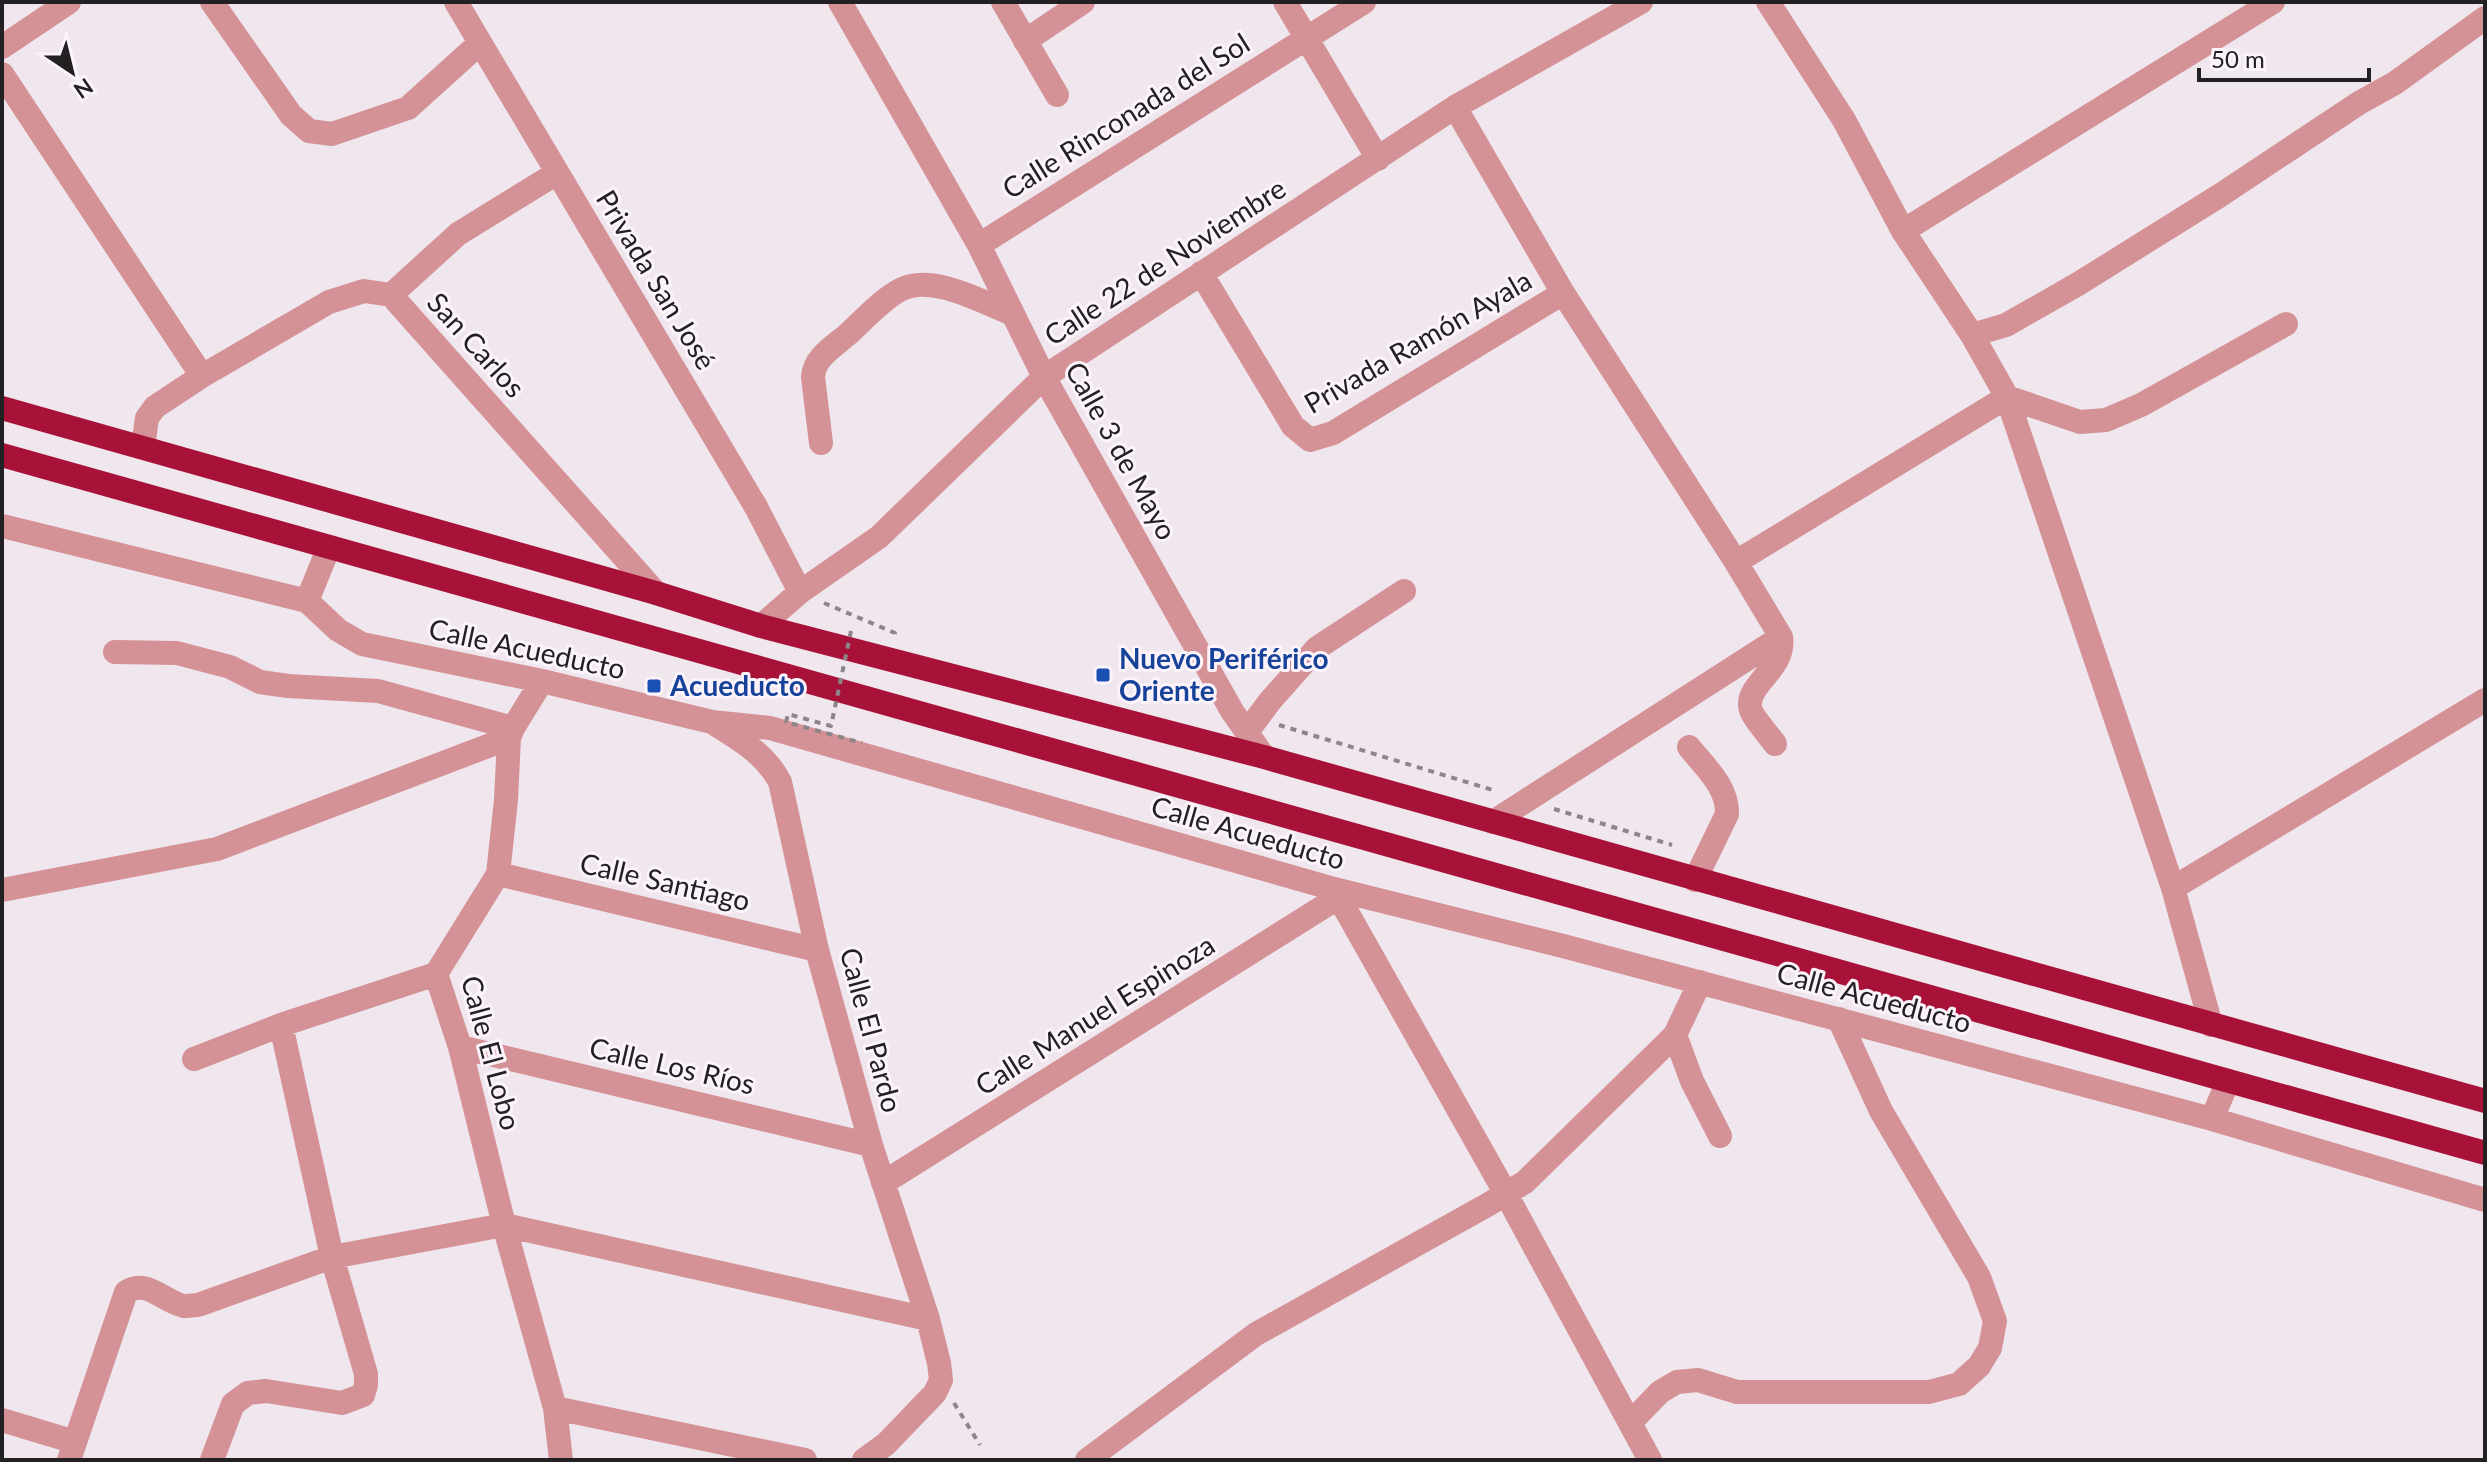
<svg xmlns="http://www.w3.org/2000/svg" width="2487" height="1462" viewBox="0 0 2487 1462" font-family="Lato,sans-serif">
  <rect width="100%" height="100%" fill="#efe6ee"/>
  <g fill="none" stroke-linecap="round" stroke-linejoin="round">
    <path stroke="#8c868b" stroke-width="4" stroke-dasharray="6 6" stroke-linecap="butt" d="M824,603L895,633L894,639
      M1279,725L1496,791
      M1554,809L1672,845
      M954,1403L980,1445"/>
    <path stroke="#d59296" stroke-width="24" d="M212,2L291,115L309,131L332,134L408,108L480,43
      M456,2L756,507L800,592
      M840,2L979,245L1044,377L1232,711L1264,757
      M1003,2L1057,95
      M1285,2L1378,159
      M1768,2L1844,120L1903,231L1972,335L2007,397L2173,888L2211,1025
      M1025,41L1083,2
      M2,47L69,2
      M2,74L202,376
      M1455,107L1563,293L1736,562L1781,637C1786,668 1748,683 1750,706C1750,715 1769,735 1775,744
      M1903,231L2273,2
      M979,245L1364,2
      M1201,273L1293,426L1310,440L1333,433L1563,293
      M391,295L458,234L557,173
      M1972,335L2006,325L2078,284L2219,196L2359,103L2395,83L2485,18
      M821,443L813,377C814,358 833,347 847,335C863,321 881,300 900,290C932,273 981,302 1013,314
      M143,447L147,418L155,407L202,376L329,302L364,291L391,295L656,593
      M2,526L307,601L338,630L362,644L542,681L712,722L770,728L1334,889L1563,946L2212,1119L2485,1200
      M1736,562L2007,397L2080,422L2106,420L2141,405L2286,324
      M307,601L329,547
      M761,626L800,592L879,537L1044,377L1455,107L1641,2
      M115,652L177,653L230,667L260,682L288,686L378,691L513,728
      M542,681L513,728L509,738L506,800L498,874L436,974L460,1047L504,1225L555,1408L561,1460
      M715,724C741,740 766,755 780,782L817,950L871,1145L928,1319L939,1363L941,1380L935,1393L886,1444L864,1460
      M1247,732L1270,701L1317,648L1404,591
      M1689,747C1705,767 1728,787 1727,814L1695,880
      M1493,822L1781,637
      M498,874L817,950
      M2173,888L2485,700
      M1334,889L1506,1194L1650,1460
      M2,890L217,849L509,738
      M1675,1035L1692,1081L1720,1136
      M460,1047L871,1145
      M194,1059L281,1025L436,974
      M2212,1119L2228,1081
      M883,1183L1339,897
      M555,1408L805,1460
      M2,1420L75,1442
      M1630,1423L1660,1392L1677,1382L1698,1380L1737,1392H1929L1959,1384L1979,1366L1990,1348L1995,1321L1979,1277L1881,1111L1839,1019
      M69,1460L126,1292C146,1278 164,1302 184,1306C188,1306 195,1305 198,1305L332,1257L504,1225L928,1319
      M212,1460L233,1404L248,1393L266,1391L342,1403L363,1395L366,1385V1374L332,1257L281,1025
      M1087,1460L1256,1334L1489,1204L1525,1182L1675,1035L1700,982"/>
    <path stroke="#a91238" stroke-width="24" d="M2,408L656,593L761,626L1264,757L2485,1101
      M2,455L2485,1153"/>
    <path stroke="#8c868b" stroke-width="4" stroke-dasharray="6 6" stroke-linecap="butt" d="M851,631L831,726L788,714L786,722L862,743"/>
  </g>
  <g fill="#1a4fb4" stroke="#fcf3fb" stroke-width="3">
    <rect x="1095" y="667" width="16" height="16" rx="4"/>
    <rect x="646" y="678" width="16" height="16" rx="4"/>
  </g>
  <g text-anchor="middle" stroke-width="6" stroke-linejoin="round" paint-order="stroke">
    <g font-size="28" fill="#232023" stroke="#fcf3fb">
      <text transform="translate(1126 116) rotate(-32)" y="10">Calle Rinconada del Sol</text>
      <text transform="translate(1165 262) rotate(-33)" y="10">Calle 22 de Noviembre</text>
      <text transform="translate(656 280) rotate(59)" y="10">Privada San José</text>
      <text transform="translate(1418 342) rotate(-30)" y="10">Privada Ramón Ayala</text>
      <text transform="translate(476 345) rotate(48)" y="10">San Carlos</text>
      <text transform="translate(1121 451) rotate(61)" y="10">Calle 3 de Mayo</text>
      <text transform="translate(527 649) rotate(12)" y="10">Calle Acueducto</text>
      <text transform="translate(1248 833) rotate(16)" y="10">Calle Acueducto</text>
      <text transform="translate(665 882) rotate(13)" y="10">Calle Santiago</text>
      <text transform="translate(1874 998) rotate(15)" y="10">Calle Acueducto</text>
      <text transform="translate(1095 1015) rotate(-32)" y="10">Calle Manuel Espinoza</text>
      <text transform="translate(871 1030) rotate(75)" y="10">Calle El Pardo</text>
      <text transform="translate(491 1053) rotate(75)" y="10">Calle El Lobo</text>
      <text transform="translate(672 1066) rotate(13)" y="10">Calle Los Ríos</text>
    </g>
    <g font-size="28" font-weight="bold" fill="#164399" stroke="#fcf3fb" text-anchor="start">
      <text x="1119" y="669">Nuevo Periférico<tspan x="1119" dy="32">Oriente</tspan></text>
      <text x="670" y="696">Acueducto</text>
    </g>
  </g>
  <rect width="2487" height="1462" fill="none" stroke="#232023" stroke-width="8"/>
  <g transform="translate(72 72) rotate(145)" stroke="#fcf3fb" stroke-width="6" paint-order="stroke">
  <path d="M0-6L14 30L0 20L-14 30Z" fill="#232023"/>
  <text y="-12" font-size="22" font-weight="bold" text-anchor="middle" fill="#232023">N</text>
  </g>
  <path d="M2199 68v12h170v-12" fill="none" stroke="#232023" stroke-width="4"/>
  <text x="2211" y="68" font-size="24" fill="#232023" stroke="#fcf3fb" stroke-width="6" paint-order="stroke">50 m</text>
</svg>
